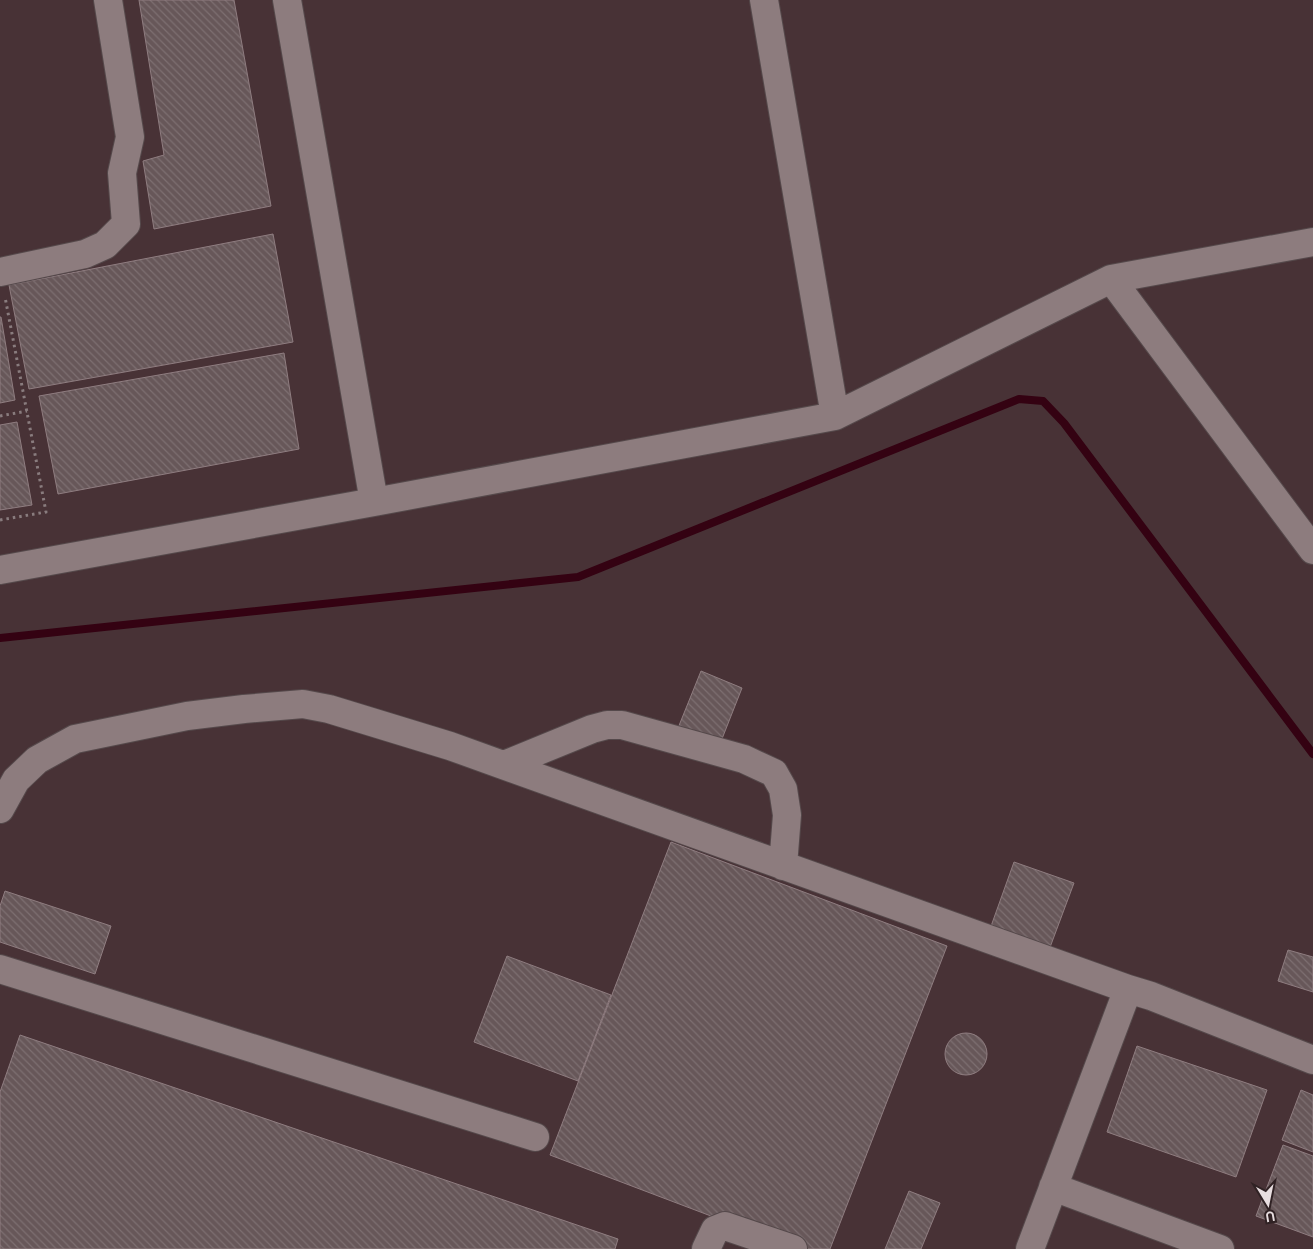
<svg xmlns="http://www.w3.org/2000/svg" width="1313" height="1249" viewBox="0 0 1313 1249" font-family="'Space Grotesk',sans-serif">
  <defs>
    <pattern id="building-back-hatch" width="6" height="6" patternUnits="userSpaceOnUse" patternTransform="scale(1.25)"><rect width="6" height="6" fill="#675759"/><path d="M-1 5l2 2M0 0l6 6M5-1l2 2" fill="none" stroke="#7d6f71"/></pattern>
  </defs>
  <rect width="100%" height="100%" fill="#3a2c2e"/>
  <path fill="#483236" d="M0,0H1313V1249H0Z"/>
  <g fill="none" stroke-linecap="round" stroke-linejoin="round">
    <path stroke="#340212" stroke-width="8" d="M0,638L578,577L1019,399L1043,401L1064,423L1313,754"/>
  </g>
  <path fill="url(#building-back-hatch)" stroke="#8f7d80" d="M139,0H234L271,206L154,229L143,161L164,155Z
    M273,234L293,342L29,389L9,285Z
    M0,317H1L15,400L0,403Z
    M284,353L299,449L58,494L39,396Z
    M17,422L32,505L0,510V425Z
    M701,671L742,688L718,749L676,733Z
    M671,842L947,946L830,1249H798L550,1155Z
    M1014,862L1074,883L1049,950L990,929Z
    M5,891L111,926L95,974L0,942V906Z
    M1288,950L1313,957V992L1278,981Z
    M507,956L611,995L578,1081L474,1042Z
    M945 1054a21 21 0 1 1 42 0a21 21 0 1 1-42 0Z
    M20,1035L618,1239L615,1249H0V1092Z
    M1137,1046L1267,1090L1236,1177L1107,1132Z
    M1301,1090L1313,1095V1152L1282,1140Z
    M1283,1145L1313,1156V1237L1256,1216Z
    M909,1191L940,1203L921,1249H885Z"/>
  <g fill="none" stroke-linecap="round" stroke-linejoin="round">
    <g stroke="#55494b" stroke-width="30">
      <path id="minor" d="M287,0L374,502
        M764,0L835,416
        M0,272L85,254L105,245L126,224L122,173L130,137L108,0
        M1111,279L1313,550
        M0,570L374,502L835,416L1111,279L1313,242
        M504,765L592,729L607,725H622L744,759L774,773L783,789L787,815L783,866
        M0,809L16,780L37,760L75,739L187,716L244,709L303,704L329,709L450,746L1128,989
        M0,969L535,1137
        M1053,1187L1220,1249
        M706,1249L715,1230L725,1226L793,1249
        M1030,1249L1128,989L1151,996L1313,1060"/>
    </g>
    <path stroke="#897c7e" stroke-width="3" stroke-dasharray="2.5 4" stroke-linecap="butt" d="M0,416L27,411
      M0,520L46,512L5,297"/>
    <use href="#minor" stroke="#8d7c7e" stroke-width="28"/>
  </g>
  <g transform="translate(1268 1204) rotate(170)" stroke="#302224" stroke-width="4" paint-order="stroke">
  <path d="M0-4L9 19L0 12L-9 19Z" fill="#e8dee0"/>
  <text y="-8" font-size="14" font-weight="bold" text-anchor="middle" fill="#e8dee0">U</text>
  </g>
</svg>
